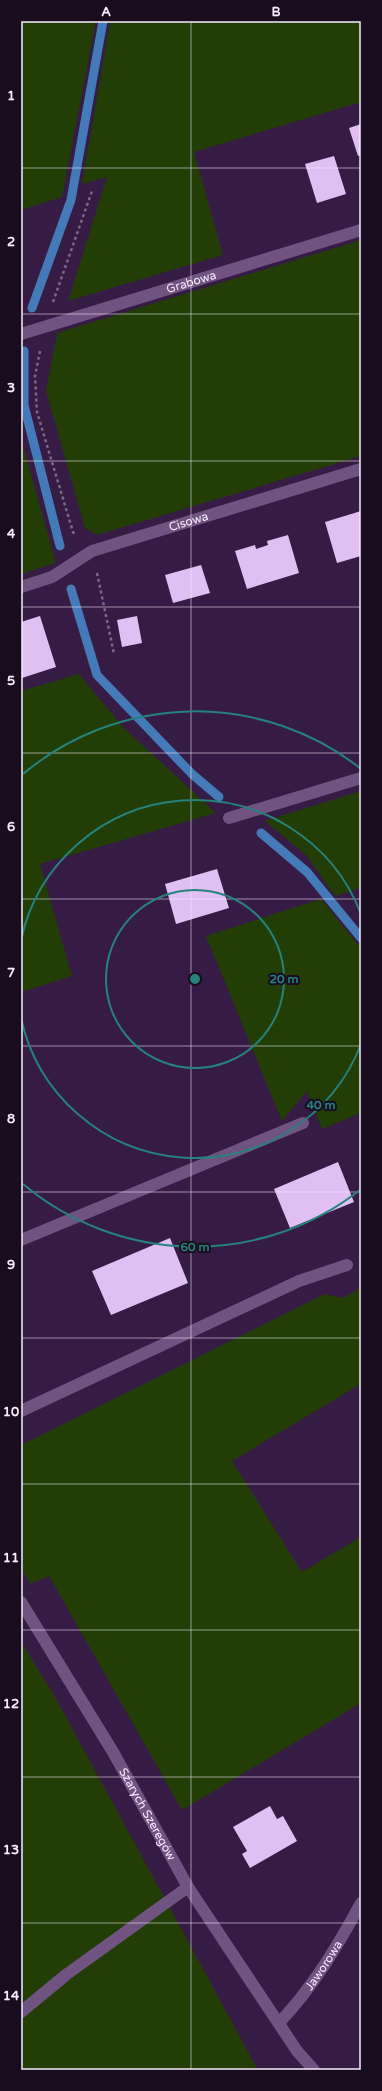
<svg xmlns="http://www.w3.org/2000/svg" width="382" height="2091" viewBox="0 0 382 2091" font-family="'Varela Round',sans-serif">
  <rect width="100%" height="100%" fill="#361c44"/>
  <path fill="#223d06" d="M21,21H96L62,197L21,210Z
    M110,21H361V102L194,152L223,255L68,301L107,177L82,184Z
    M361,240V456L97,535L85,528L46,391L57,333Z
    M21,439L56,563L21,574Z
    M79,674L123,727L216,813L40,864L72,976L21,992V691Z
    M361,791V888L335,896L306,855L265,821Z
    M321,899L361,948V1113L322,1129L307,1091L282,1121L206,936Z
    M361,1288V1384L232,1461L302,1572L361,1537V1703L182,1810L49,1576L30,1584L21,1568V1445L325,1294L343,1298Z
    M21,1642L53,1693L258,2070H21Z"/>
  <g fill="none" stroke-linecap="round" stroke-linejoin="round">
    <path stroke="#447ab8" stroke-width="9" d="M32,308L71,200L103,21
      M24,351V405L60,546
      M71,589L97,675L192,774L219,797
      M261,833L307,872L361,938"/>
  </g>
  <path fill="#e0c0f2" d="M361,124V155L358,156L349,128Z
    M334,156L346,194L317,203L305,164Z
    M361,511V556L337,563L325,522Z
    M288,535L299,573L247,589L235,551L255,545L256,549L268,545L267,541Z
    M201,565L210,593L173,603L165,575Z
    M40,616L56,667L22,678L21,622Z
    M137,616L142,643L122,647L117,620Z
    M217,869L229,908L176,924L165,884Z
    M338,1162L354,1202L290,1228L274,1189Z
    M170,1238L188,1283L111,1315L92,1271Z
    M270,1806L277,1819L283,1816L297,1841L250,1868L242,1854L247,1851L233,1827Z"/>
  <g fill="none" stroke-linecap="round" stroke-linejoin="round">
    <path stroke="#7c6887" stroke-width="2.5" stroke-dasharray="3 3" stroke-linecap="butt" d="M53,302L92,191
      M40,351L35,376L37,412L73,532L75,535
      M97,573L114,654"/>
    <g stroke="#705380" stroke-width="12">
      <path id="s1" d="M21,334L361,230"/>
      <path id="s2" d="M21,587L52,577L92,551L361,469"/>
      <path d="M229,818L361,778"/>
      <path d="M21,1240L303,1123"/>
      <path d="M21,1411L299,1281L347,1265"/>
      <path id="s3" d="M21,1602L113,1752L188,1887L297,2051L314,2070"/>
      <path d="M21,2012L67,1974L188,1887"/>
      <path id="s4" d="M279,2023C313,1987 337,1947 361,1903"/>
    </g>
  </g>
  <path fill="none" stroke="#f7edfd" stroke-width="1" stroke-opacity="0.55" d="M191,21V2070M21,168H361M21,314H361M21,461H361M21,607H361M21,753H361M21,899H361M21,1046H361M21,1192H361M21,1338H361M21,1484H361M21,1630H361M21,1777H361M21,1923H361"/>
  <g fill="none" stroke="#26827c" stroke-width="2">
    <circle cx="195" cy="979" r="89"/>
    <path d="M361 1044A178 178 0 0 1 21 1018M21 940A178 178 0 0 1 361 914"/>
    <path d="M360 1190A268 268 0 0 1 23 1184M23 774A268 268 0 0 1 360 768"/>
  </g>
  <g text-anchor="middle" stroke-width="4" stroke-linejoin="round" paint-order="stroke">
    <g font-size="12" fill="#f7edfd" stroke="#180c1e">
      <text dy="4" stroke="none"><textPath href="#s1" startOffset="178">Grabowa</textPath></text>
      <text dy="4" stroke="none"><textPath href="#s2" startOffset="181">Cisowa</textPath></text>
      <text dy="4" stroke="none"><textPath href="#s3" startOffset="247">Szarych Szeregów</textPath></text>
      <text dy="4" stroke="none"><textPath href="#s4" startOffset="73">Jaworowa</textPath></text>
    </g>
  </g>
  <circle cx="195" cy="979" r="6" fill="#26827c" stroke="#180c1e" stroke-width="2"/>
  <g font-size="12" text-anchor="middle" font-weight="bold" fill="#26827c" stroke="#180c1e" stroke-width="4" stroke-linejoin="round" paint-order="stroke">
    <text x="284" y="983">20 m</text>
    <text x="321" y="1109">40 m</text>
    <text x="195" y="1251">60 m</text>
  </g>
  <rect width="382" height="2091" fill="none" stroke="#180c1e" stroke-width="44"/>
  <rect x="22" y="22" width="338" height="2047" fill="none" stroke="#f7edfd" stroke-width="1.5"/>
  <g font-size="13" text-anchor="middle" font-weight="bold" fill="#f7edfd">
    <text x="106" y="16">A</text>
    <text x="276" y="16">B</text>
    <text x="11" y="100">1</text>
    <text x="11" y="246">2</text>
    <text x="11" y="392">3</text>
    <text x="11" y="538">4</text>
    <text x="11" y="685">5</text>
    <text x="11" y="831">6</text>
    <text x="11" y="977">7</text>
    <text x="11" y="1123">8</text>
    <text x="11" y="1269">9</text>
    <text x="11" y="1416">10</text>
    <text x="11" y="1562">11</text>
    <text x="11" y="1708">12</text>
    <text x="11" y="1854">13</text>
    <text x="11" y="2000">14</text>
  </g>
</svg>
